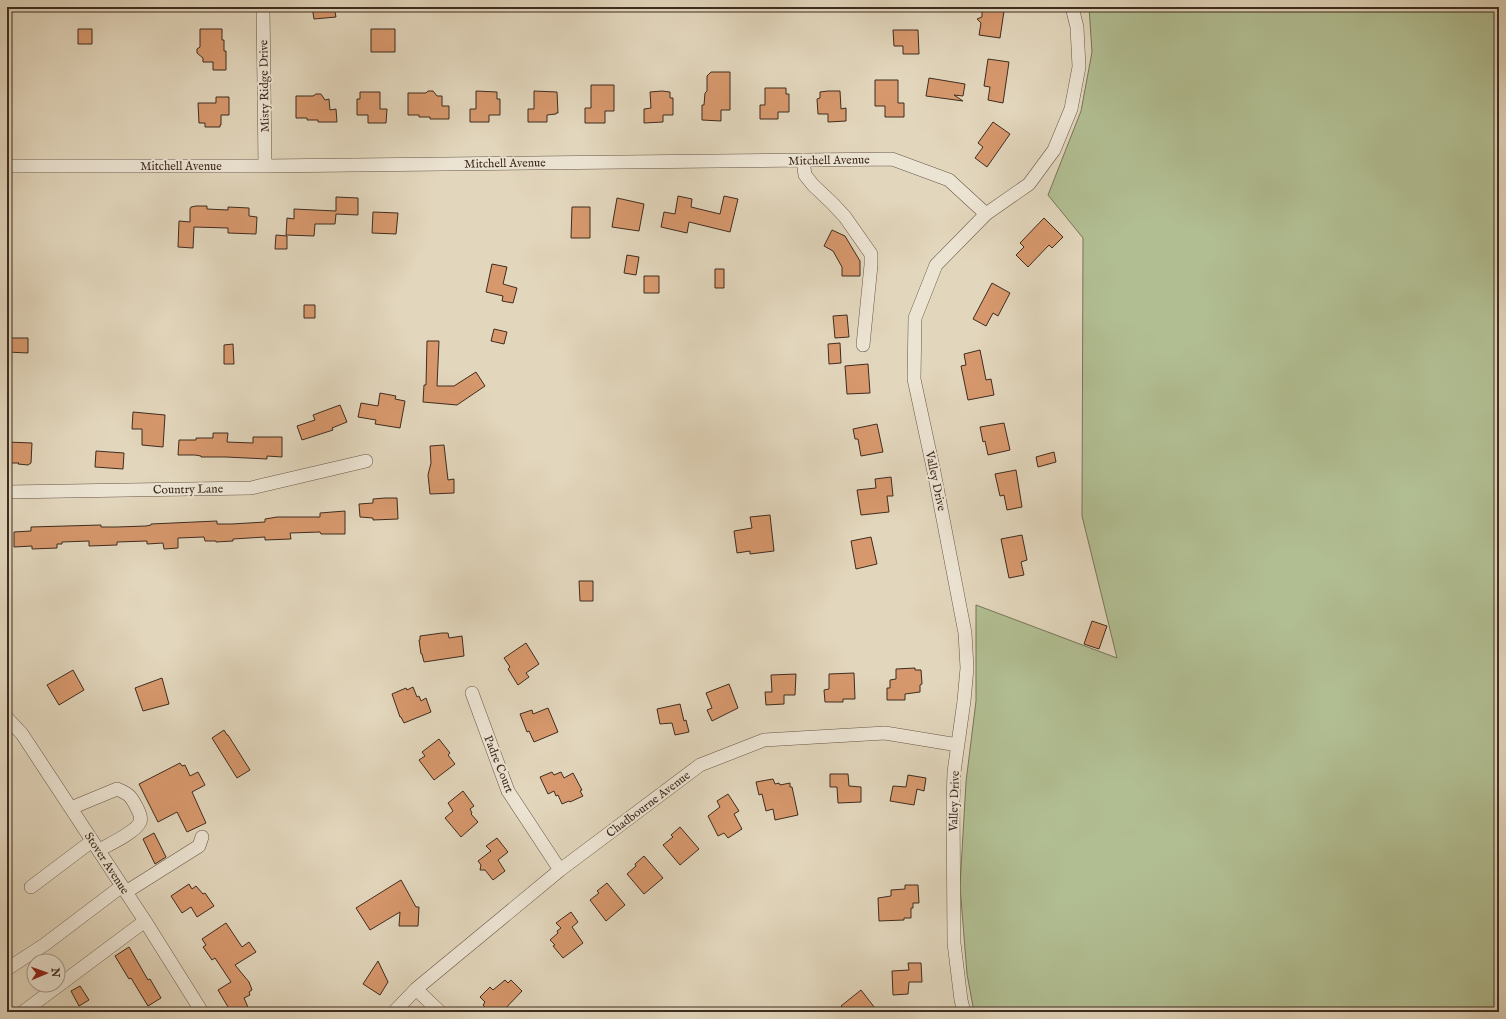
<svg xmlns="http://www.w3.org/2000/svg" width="1506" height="1019" viewBox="0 0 1506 1019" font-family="'IM FELL English',serif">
  <rect width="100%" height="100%" fill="#e2d6bc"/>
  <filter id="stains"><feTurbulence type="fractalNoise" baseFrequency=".005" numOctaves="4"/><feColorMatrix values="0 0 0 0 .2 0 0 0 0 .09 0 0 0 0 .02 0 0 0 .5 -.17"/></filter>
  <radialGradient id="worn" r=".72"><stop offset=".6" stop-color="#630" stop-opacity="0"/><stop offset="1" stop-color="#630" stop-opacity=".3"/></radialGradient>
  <path fill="#b1be92" stroke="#787558" d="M1089,7H1499V1012H974L967,974L960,886L966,782L976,701V605L1117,658L1082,516L1083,238L1048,195L1081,111L1092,52Z"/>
  <path fill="#d7986d" stroke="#3f2c1f" d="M312,7H334L336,17L314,19Z
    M982,7L1004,11L1000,38L979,35L981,23L977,19L982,17Z
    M78,29H92V44H78Z
    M200,29H222V40H224V51H226V70H213V62H203V58L197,53V49L200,47Z
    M371,29H395V52H371Z
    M893,30H918L919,54H903V46H894Z
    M988,59L1009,62L1003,103L988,100L990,87L984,86Z
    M711,72H730V110H721V121L702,120V105H704L705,93L707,91V76Z
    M929,78L965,84L963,96L954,95L963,101L926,96Z
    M875,80H898V103H904V117H885V106H875Z
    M591,85H614V111H605V123H585V108H591Z
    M765,88H786V94H789V112H778V119H760V105H765Z
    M428,91H433L437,96H442V106H449V119H430V117H419V115H408V93H426Z
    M476,91L497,92V99H500V115H489V122H470V109H476Z
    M534,91L557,92L558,113H556V114L547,115V122H528V109H534Z
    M662,91L670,92V98H673V115H663V122L644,123V109L651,108L650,92Z
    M828,91H840L841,109L846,108V121L828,122V114H818L817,99L820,98V92Z
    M360,92H380V109H387L386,123H368V115H357V99H360Z
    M316,94H321L325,100L329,99L330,110L336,109L337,122H318V120H307V118H296V96H313Z
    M216,97H229V115H221V125H220V127H205V123H199L198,103H216Z
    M993,122L1010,134L987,167L975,158L983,147L978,143Z
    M678,196L692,199L691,207L720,214L724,196L738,199L730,232L689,222L687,233L661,227L664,212L675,214Z
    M336,197L358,198V215L336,214L335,224H315L314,236L286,235L287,218L294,219V209L336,211Z
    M617,198L644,204L639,231L612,227Z
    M196,206H207V209L228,210V207L249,208V216L257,217L256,234L228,233V228L194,227L193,248L178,247L179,221L190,222V209L191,207Z
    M572,207H590V238H571Z
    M373,212L398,213L396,234L372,233Z
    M1044,218L1063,237L1052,248L1049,245L1028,267L1016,255L1024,247L1020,243Z
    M832,230L845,236L860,261V276H842V267L833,251L824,246Z
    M276,235L287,236V249H275Z
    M627,255L639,257L636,275L624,273Z
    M492,264L507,267L503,284L517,288L513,303L502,301L503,296L486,292Z
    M715,269H724V288H715Z
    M644,276H659V293H644Z
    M992,283L1010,293L998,316L993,313L986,326L973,319Z
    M304,305H315V318H304Z
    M847,315L849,337L835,338L833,316Z
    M494,329L507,332L504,344L491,341Z
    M7,338H28V353L7,352Z
    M427,341H439L437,386H454L476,372L485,386L457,405L423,402L424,385H426Z
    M840,343L841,363L829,364L828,344Z
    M233,344L234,364H224V345Z
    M980,350L986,380L991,379L994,395L968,400L961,366L966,365L964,354Z
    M868,364L870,393L847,394L845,366Z
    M380,393L396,396L395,399L405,401L400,428L375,424L376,420L358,417L361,403L378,406Z
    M340,405L347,422L332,428L333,430L302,440L297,426L315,420L313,415Z
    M133,412L165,415L163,447L142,445V429H132Z
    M1004,423L1010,450L988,455L985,441L983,442L980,427Z
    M877,424L883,452L861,456L858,439H855L853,429Z
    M213,433H228L227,442L253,443V437H282V457L267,456V459L226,457H201V456L195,455H178L179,440H196V438H213Z
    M7,442L32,443L31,463L28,465L18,464L19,463H7Z
    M444,445L448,480L454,479V493L430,494L428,475L431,463L430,446Z
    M96,451L124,453L123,469L95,467Z
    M1054,452L1056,462L1038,467L1036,457Z
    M1016,470L1022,507L1007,510L1004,495L1000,496L995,474Z
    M891,477L893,496H887L889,512L861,515L857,490L876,488L875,479Z
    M385,498H397L398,519L373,520V518L360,517L359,504L373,503V499Z
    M345,511V534H321L320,532L290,533L291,539L265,540V537L233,539V541L216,542V541H205L204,537L178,538V548L164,549L163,543L147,544V541L117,542V545L89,546V541L62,542V544H57V548L32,549V546L14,547V532L31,531V527L101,525V527H117L146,526L151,525V524L217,521V524H232L265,522V519L277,517H320V513Z
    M770,515L774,551L750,554V551L737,553L734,531L752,528L750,517Z
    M1022,535L1027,560L1021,562L1024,575L1009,578L1001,539Z
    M871,537L877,564L856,569L851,541Z
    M579,581H593V601H580Z
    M1092,621L1107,626L1099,649L1084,644Z
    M442,633H448L449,638L462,636L464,656L424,662L422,654H421L419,640H420V636Z
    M526,643L539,664L526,673L529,677L518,685L508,669L510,667L504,658Z
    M915,668V670H921L922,684L920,685V692L905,694V700H887V688H890V680L896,679V669Z
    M73,670L84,690L59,705L47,685Z
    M854,673L855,699H843V702H825L824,690L829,689V674Z
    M796,674L795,695H784V704L766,705L765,692H772L771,675Z
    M162,678L169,704L143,711L135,688Z
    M729,684L738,708L712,721L707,710L712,708L706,693Z
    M413,687L417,697L419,696L421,701L426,698L431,712L404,723L401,717H400L392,694L406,688L407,690Z
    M680,704L684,721L686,720L689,732L675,735L672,723L660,724L657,709Z
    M548,708L558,732L534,742L529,731L527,732L520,714L532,710L533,714Z
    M224,730L227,735H228L250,770L237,778L212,738Z
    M439,739L450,753L448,755L455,764L434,780L419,760L425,756L422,752Z
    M180,763L182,766L185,765L190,776L198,772L205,785L192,792L206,823L187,832L177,812L158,822L139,784Z
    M552,772L554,775L561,772L564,778L573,773L582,790L580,791L583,796L570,802L569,801L562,804L558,795L556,796L554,791L548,794L540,777Z
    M830,774H848L849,786L861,787V802L838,803L837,787H830Z
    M908,775L926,778L924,791L917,789L914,805L890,801L893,786L906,787Z
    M773,779L775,784L779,783L780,785L790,783V787H792L798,815L775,820L773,809L766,811L762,794L759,795L756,782Z
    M463,791L474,806L470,809L472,813L471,814L478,822L461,837L445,818L453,811L448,803Z
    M728,794L739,811L734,814L742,829L728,838L724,833L718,836L708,816L720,807L717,801Z
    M680,827L699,849L680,865L663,845L673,837L671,835Z
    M154,833L166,857L155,864L143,839Z
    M497,838L508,852L498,860L505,871L493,880L485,870H480L481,865L478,861L491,851L486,846Z
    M644,856L663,878L644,894L627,874L636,866L635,864Z
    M401,880L416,907H419L418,926H399L400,912L370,930L356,908Z
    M607,883L625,905L606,921L590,900L599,893L597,891Z
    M189,884L192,889L196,886L203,894L205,893L214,906L197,917L191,907L182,913L171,896Z
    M905,885H918L919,903H913V908H911V918H904V920L879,921L878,898L891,896V890L905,889Z
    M571,912L578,922L572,927L583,943L563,958L553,946L555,945L550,940L558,933L557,931L561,928L556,923Z
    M226,923L242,947L249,942L256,952L235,965L249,982L252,990L249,992L250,995L244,998L250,1012H231L218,990L231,982L215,958L212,960L203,947L206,945L202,939Z
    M129,947L148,980L150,979L161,998L148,1006L131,978L129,979L115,956Z
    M378,961L388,982L380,995L363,984Z
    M908,963H921L922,982H909L908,994L893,995L892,971L909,970Z
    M505,980L508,983L511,980L522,991L502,1012H490L483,1005L485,1002L480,997L490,987L493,990Z
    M80,986L89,1000L79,1006L71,991Z
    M861,990L878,1012H846L841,1006Z"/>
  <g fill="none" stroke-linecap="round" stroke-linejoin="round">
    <g stroke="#685646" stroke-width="14">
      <path id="minor" d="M263,7L265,166
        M803,160L805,175L813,185L833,204L845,217L871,254V265L863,345
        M7,166H265L892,159L949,180L986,214
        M7,492L251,488L366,461
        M472,693L508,791L560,870
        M7,718L22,734L145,921L202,1012
        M71,808L117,789C129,794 131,796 137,808C139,812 142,817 140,822C136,832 108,845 99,850
        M31,887L92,841
        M126,892L199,846L202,837
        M7,969L44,945L122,886
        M416,989L440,1012
        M23,1012L145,921
        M394,1012L416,989L560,870L700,765L764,740L885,733L958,745
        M964,1012L961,1000L954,943L953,802L954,772L964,701L967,668L965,633L934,472L914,379L915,318L936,265L986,214L1029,184L1054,150L1071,109L1079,67L1077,27L1072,7"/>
    </g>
    <use href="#minor" stroke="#ece4d3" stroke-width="13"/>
  </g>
  <g text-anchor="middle" stroke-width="4" stroke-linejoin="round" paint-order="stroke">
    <g font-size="12" fill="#3f2c1f" stroke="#ece4d3">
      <text transform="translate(264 86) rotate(-91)" y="4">Misty Ridge Drive</text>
      <text transform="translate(829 160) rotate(-1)" y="4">Mitchell Avenue</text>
      <text transform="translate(505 163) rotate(-1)" y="4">Mitchell Avenue</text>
      <text x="181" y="170">Mitchell Avenue</text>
      <text transform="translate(936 481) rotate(78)" y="4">Valley Drive</text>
      <text transform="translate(188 489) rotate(-1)" y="4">Country Lane</text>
      <text transform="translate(499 764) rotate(68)" y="4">Padre Court</text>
      <text transform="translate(954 801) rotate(-88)" y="4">Valley Drive</text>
      <text transform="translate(648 804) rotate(-37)" y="4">Chadbourne Avenue</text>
      <text transform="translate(107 863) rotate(57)" y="4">Stover Avenue</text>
    </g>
  </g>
  <rect width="1506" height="1019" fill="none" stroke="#e2d6bc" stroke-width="24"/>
  <rect x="8" y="8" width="1490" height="1003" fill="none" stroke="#3f2c1f" stroke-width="2"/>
  <rect x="12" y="12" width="1482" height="995" fill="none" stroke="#3f2c1f"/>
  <g transform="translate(46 973) rotate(88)"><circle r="19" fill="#ece4d3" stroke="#a79a8b"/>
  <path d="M0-3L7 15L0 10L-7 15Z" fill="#8f2418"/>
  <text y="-6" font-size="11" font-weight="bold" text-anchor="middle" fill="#3f2c1f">N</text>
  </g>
  <rect width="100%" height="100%" filter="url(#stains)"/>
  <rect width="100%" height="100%" fill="url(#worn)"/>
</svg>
